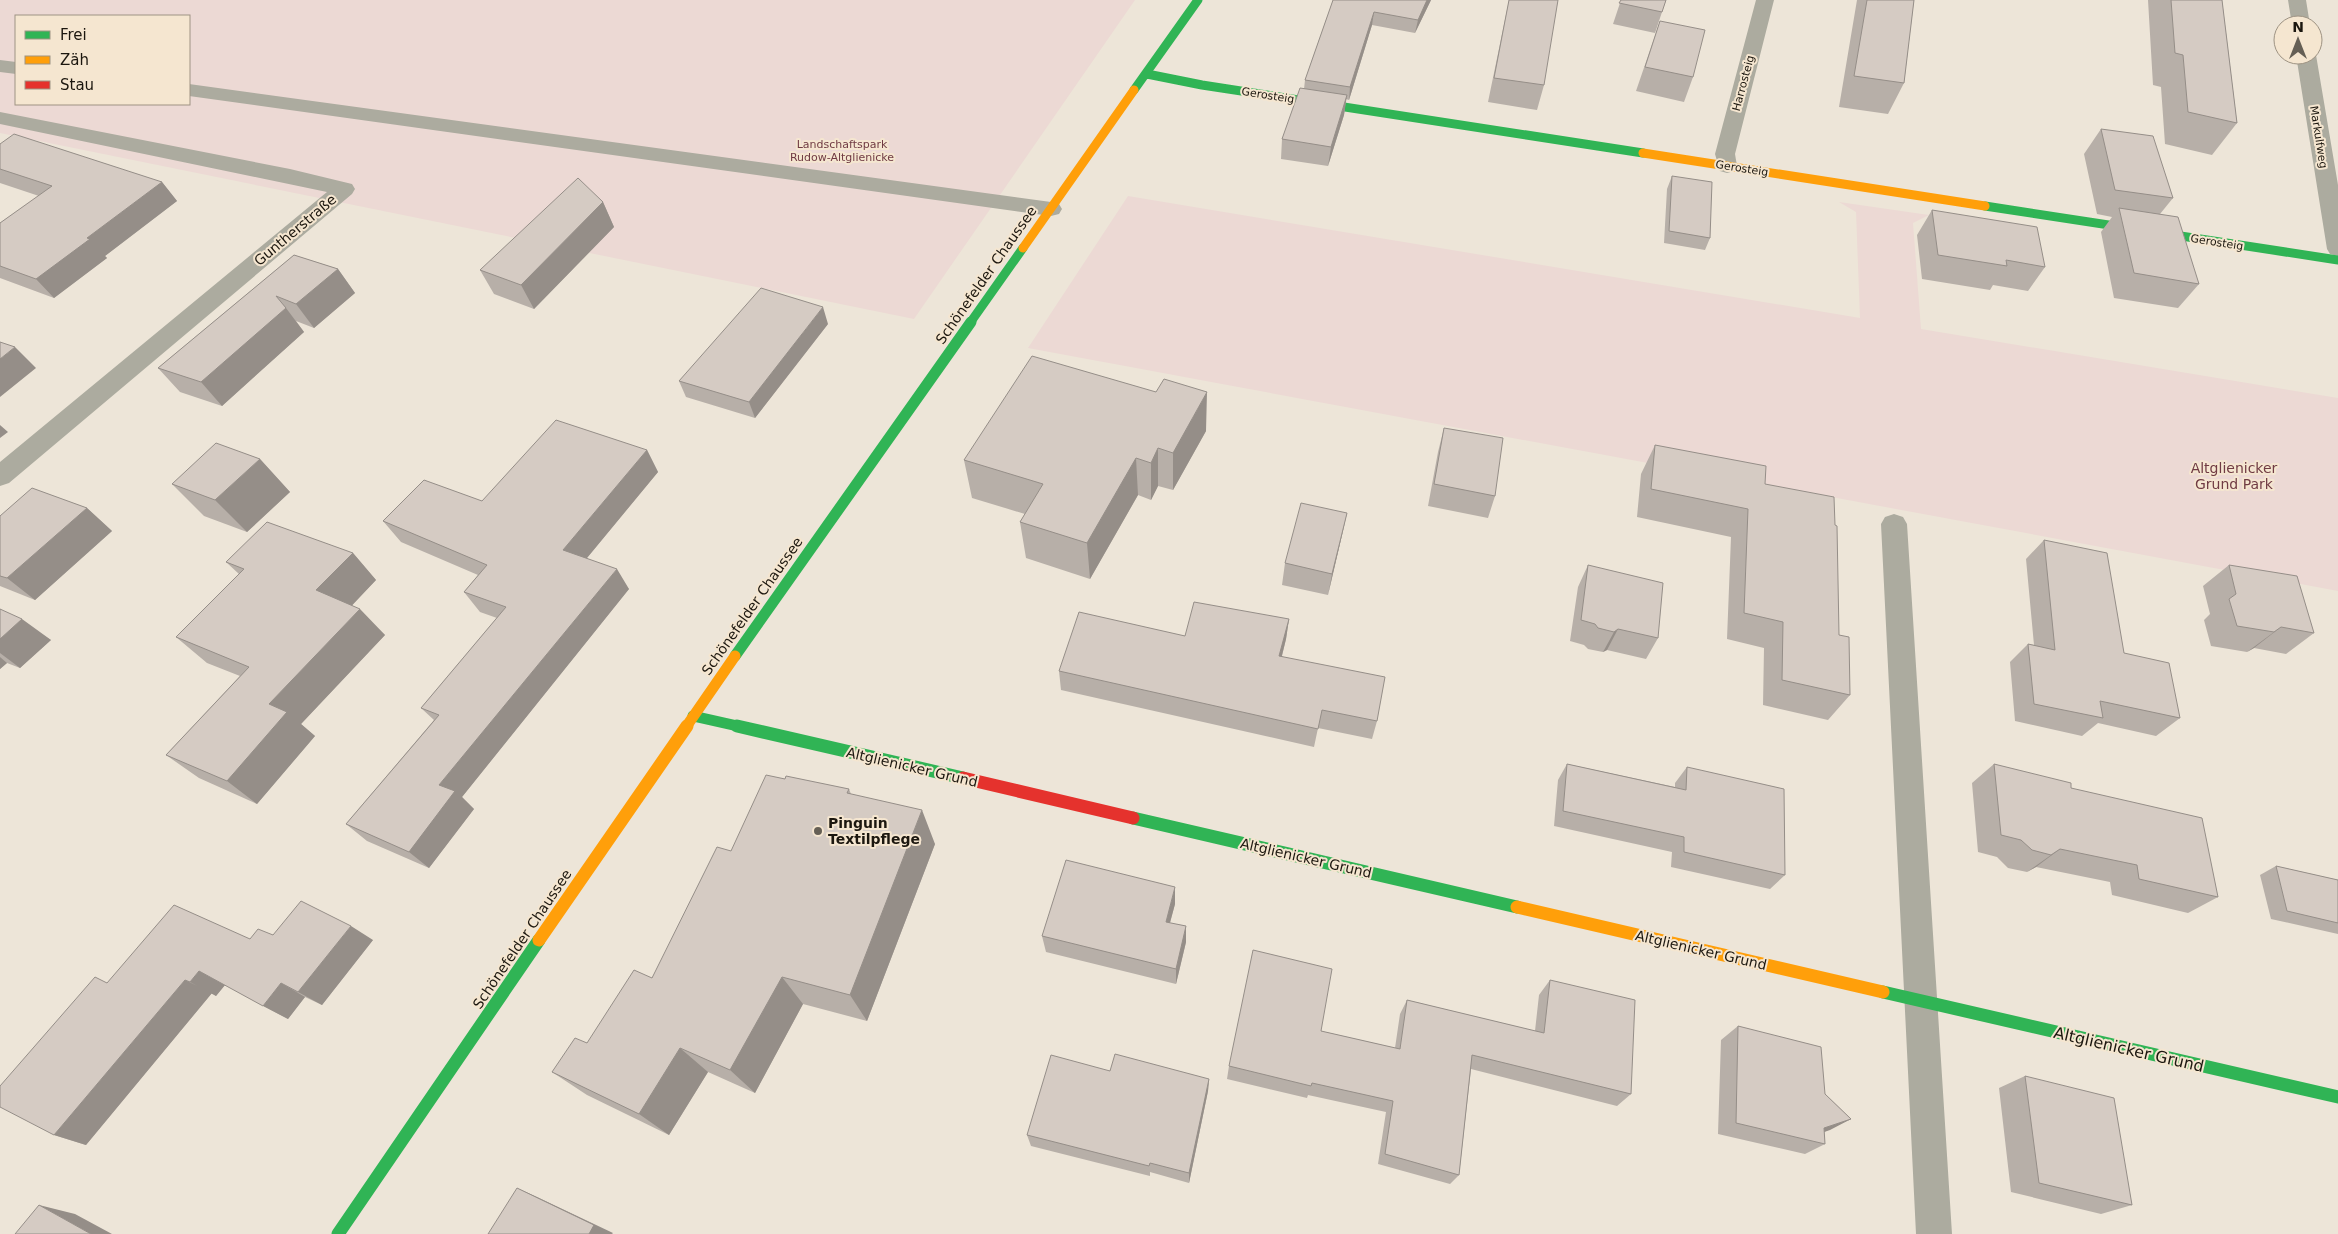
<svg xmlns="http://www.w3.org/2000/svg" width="2338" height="1234" viewBox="0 0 2338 1234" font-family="'DejaVu Sans',sans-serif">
  <rect width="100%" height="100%" fill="#ede5d8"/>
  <path fill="#ecd9d4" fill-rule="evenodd" d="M0,0H1135L914,319L0,133ZM16,16H189V104H16Z
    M1128,196L1860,318L1856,212L1839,202L1929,215L1913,223L1921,329L2338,398V591L1028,348Z"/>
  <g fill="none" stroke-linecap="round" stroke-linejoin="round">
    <path fill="#acab9f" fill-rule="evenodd" d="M1756,0H1774L1735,154L1737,166L1734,171L1727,173L1720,171L1715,154Z
      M2288,0H2306L2310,25H2292Z
      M2313,51L2316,55L2338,185V256L2330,254L2327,249L2296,55H2313Z
      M0,60L16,62V74L0,72Z
      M189,84L1051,202L1059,204L1062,209L1059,214L1051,216L189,96Z
      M0,112L290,169L352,184L355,189L352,194L9,483L0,486V462L327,192L0,124Z
      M1894,514L1903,517L1907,524L1952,1234H1916L1881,524L1885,517Z"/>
    <path stroke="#30b455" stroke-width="9" d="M1147,74L1202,85L1643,153
      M1134,90L1198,0
      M1985,206L2338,260
      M970,323L1023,248"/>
    <path stroke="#30b455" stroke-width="11" d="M735,656L971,322
      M693,716L742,727"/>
    <path stroke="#30b455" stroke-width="13" d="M737,726L963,778
      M1133,818L1517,907
      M1883,992L2338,1097
      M338,1234L539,940"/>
    <path stroke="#ff9f0a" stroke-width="9" d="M1643,153L1985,206
      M1023,248L1134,90"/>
    <path stroke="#ff9f0a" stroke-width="11" d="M686,727L735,656"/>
    <path stroke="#ff9f0a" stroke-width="13" d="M1517,907L1883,992
      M539,940L687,726"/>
    <path stroke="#e5322d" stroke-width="13" d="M963,778L1133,818"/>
  </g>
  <path fill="#b7afa8" d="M1333,0H1431L1415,33L1372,25L1349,100L1346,99L1344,115L1328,166L1281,159L1282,139L1304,89L1305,80Z
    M1509,0L1544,85L1537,110L1488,102Z
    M1621,0H1666L1655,33L1613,24Z
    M1857,0H1914L1904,83L1888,114L1839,107Z
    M2148,0H2222L2237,123L2212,155L2165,144L2161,87L2153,85Z
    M1660,21L1693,77L1684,102L1636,91Z
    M2101,129L2173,198L2160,214L2199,284L2178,308L2114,298L2101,232L2112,217L2097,214L2084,154Z
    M0,144L162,182L177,201L105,256L107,258L54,298L0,278V223L39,196L0,183Z
    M1672,176L1710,238L1705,250L1664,243L1667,189Z
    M603,202L614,227L534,309L494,294L480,270Z
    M1932,210L2045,267L2028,291L1993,285L1990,290L1922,279L1917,235Z
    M294,255L338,269L355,293L314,328L296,321L304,332L222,406L180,392L158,368Z
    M828,324L755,418L686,397L679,381Z
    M1156,392L1206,431L1173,490L1158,486L1151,500L1138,495L1090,579L1026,558L1020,522L1025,514L972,498L964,460Z
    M1444,428L1495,496L1488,518L1428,506L1438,452Z
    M1655,445L1765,484L1839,635L1850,695L1828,720L1763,705L1764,648L1727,639L1731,537L1637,517L1641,474Z
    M647,450L658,472L587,558L629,589L462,797L474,809L429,868L367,841L346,824L434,720L421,708L497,618L480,612L464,592L478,575L401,542L383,521L482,501Z
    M260,459L290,492L247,532L204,516L172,484Z
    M87,508L112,531L35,600L0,586V516Z
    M1347,513L1342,535L1328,595L1282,585L1285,563Z
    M2044,540L2124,653L2180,718L2156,736L2098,723L2082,736L2015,721L2010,662L2028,644L2034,645L2026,559Z
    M353,553L376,580L352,605L385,635L301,724L315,736L257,804L199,778L166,755L240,676L207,663L176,637L239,574L226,562Z
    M1588,565L1658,638L1646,659L1607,650L1603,652L1588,649L1584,645L1570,641L1578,587Z
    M2229,565L2314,633L2286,654L2254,648L2247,652L2211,646L2204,620L2210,614L2203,586Z
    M0,609L51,640L20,668L7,663L0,669Z
    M1289,619L1286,639L1282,656L1377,721L1372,739L1318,728L1314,747L1061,690L1059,671L1185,636Z
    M1567,764L1675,787V783L1687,767L1785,875L1770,889L1671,867L1672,852L1554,826L1558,780Z
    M1994,764L2071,788L2218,897L2188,913L2112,895L2110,882L2036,867L2027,872L2008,868L1997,857L1978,852L1972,783Z
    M785,779L849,789L851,794L935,844L867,1021L803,1004L755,1093L708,1072L669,1135L587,1095L552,1072L587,1043L652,978L731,851Z
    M2276,866L2338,880V934L2271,919L2260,875Z
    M1175,904L1170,923L1186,926V942L1176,984L1046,952L1042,936Z
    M273,935L373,940L322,1005L305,997L288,1019L225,985L216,996L212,993L86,1145L54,1135L107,983L250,939Z
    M1550,980L1631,1094L1617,1106L1471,1069L1459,1175L1450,1184L1378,1164L1386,1112L1308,1095L1307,1098L1227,1079L1229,1066L1321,1031L1395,1048L1400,1014L1407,1000L1535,1031L1539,995Z
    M1738,1026L1825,1094L1851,1119L1824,1132L1825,1144L1805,1154L1718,1134L1721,1040Z
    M1110,1071L1209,1079L1208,1091L1189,1183L1150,1172V1176L1031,1146L1027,1135Z
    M2025,1076L2132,1205L2101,1214L2011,1192L1999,1088Z"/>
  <path fill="#958e88" d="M1427,0H1431L1415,33L1418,20Z
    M1374,12L1372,25L1349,100L1350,87Z
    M1347,95L1344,115L1328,166L1331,147Z
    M162,182L177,201L105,256L107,258L54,298L36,279L87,238Z
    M603,202L614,227L534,309L521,285Z
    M338,269L355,293L314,328L296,304Z
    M823,307L828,324L755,418L749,402Z
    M286,308L304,332L222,406L201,382Z
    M15,347L36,368L0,397V359Z
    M1207,392L1206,431L1173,490V453Z
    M0,425L8,432L0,438Z
    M1158,448V486L1151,500V463Z
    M647,450L658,472L577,570L563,550Z
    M1136,458L1138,495L1090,579L1087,543Z
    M260,459L290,492L247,532L215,500Z
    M87,508L112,531L35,600L7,578Z
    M1347,513L1342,535L1328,595L1332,574Z
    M353,553L376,580L342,616L316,590Z
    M617,569L629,589L462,797L474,809L429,868L409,852L439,785Z
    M360,609L385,635L301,724L315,736L257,804L227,781L269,704Z
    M22,619L51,640L20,668L0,653V639Z
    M1289,619L1286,639L1277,675L1279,656Z
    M2281,627L2254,648L2247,652L2274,632Z
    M1618,629L1607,650L1603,652L1614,632Z
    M0,657L7,663L0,669Z
    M922,810L935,844L867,1021L850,995Z
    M2060,849L2036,867L2027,872L2051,855Z
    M1175,887V904L1166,937V922Z
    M351,926L373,940L322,1005L298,992Z
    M1186,926V942L1176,984V969Z
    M199,971L225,985L216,996L190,982Z
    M782,977L803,1004L755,1093L730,1070Z
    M185,980L212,993L86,1145L54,1135Z
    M281,983L305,997L288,1019L263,1006Z
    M680,1048L708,1072L669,1135L639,1114Z
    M1209,1079L1208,1091L1189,1183V1173Z
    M1851,1119L1830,1130L1804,1139L1824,1128Z
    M517,1188L537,1197L613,1233L612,1234H589Z
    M39,1205L75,1214L112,1234H91Z"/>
  <path fill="#d5cbc3" stroke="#958e88" d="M1333,0H1427L1418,20L1374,12L1350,87L1305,80Z
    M1509,0H1558L1544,85L1494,78Z
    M1621,0H1666L1662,12L1619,3Z
    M1867,0H1914L1904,83L1854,76Z
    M2171,0H2222L2237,123L2188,112L2183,55L2175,53Z
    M1660,21L1705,30L1693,77L1645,67Z
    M1300,88L1347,95L1331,147L1282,139Z
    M2101,129L2153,136L2173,198L2115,190Z
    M14,134L162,182L87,238L90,239L36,279L0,266V223L52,186L0,169V144Z
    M1672,176L1712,182L1710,238L1669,231Z
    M578,178L603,202L521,285L480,270Z
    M2119,208L2178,217L2199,284L2134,273Z
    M1932,210L2037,227L2045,267L2006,260L2007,266L1938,255Z
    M294,255L338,269L296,304L276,296L286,308L201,382L158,368Z
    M761,288L823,307L749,402L679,381Z
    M0,342L15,347L0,359Z
    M1032,356L1156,392L1164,379L1207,392L1173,453L1158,448L1151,463L1136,458L1087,543L1020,522L1043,484L964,460Z
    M556,420L647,450L563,550L617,569L439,785L455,791L409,852L346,824L439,715L421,708L506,607L464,592L487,565L383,521L424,480L482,501Z
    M1444,428L1503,438L1495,496L1434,484Z
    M216,443L260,459L215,500L172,484Z
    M1655,445L1766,466L1765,484L1834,497L1835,525L1837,526L1839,635L1849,637L1850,695L1782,680L1783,622L1744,613L1748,509L1651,489Z
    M32,488L87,508L7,578L0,576V516Z
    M1301,503L1347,513L1332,574L1285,563Z
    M267,522L353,553L316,590L360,609L269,704L287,712L227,781L166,755L249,667L176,637L244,569L226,562Z
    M2044,540L2107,553L2124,653L2169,663L2180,718L2100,701L2103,718L2034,704L2028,644L2055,650Z
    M1588,565L1663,583L1658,638L1618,629L1614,632L1598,628L1595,624L1581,620Z
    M2229,565L2297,576L2314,633L2281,627L2274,632L2237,626L2229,599L2236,594Z
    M1194,602L1289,619L1279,656L1385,677L1377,721L1322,710L1318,729L1059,671L1079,612L1185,636Z
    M0,609L22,619L0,639Z
    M1567,764L1686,790L1687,767L1784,789L1785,875L1684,852V837L1563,811Z
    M1994,764L2071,783V788L2202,818L2218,897L2139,879L2137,865L2060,849L2051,855L2032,850L2021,840L2001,835Z
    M766,775L785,779L786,776L849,789L847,793L922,810L850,995L782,977L730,1070L680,1048L639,1114L552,1072L575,1038L587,1043L634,970L652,978L717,847L731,851Z
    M1066,860L1175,887L1166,922L1186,926L1176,969L1042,936Z
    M2276,866L2338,880V923L2287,911Z
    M301,901L351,926L298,992L281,983L263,1006L199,971L190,982L185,980L54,1135L0,1107V1086L95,977L107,983L174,905L250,939L258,929L273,935Z
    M1253,950L1332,969L1321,1031L1400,1049L1407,1000L1544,1033L1550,980L1635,1000L1631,1094L1472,1055L1459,1175L1385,1154L1393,1101L1312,1083L1311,1086L1229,1066Z
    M1738,1026L1821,1047L1825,1094L1851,1119L1824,1128L1825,1144L1736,1123Z
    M1115,1054L1209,1079L1189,1173L1150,1163L1149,1166L1027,1135L1051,1055L1110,1071Z
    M2025,1076L2114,1098L2132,1205L2039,1183Z
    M517,1188L594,1225L589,1234H488Z
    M39,1205L91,1234H15Z"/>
  <circle fill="#655f55" stroke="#f5e6d0" stroke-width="2" cx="818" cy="831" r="5"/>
  <g text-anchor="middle" stroke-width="4" stroke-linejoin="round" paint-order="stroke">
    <g font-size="11" fill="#1c170f" stroke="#f5e6d0">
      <text transform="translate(1743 83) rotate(-75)" y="4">Harrosteig</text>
      <text transform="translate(1268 95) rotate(9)" y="4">Gerosteig</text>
      <text transform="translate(2319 137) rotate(81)" y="4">Markulfweg</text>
      <text transform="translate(1742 168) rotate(9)" y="4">Gerosteig</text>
      <text transform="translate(2217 242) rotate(9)" y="4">Gerosteig</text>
    </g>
    <g font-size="11" fill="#703b43" stroke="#f5e6d0">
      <text x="842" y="148">Landschaftspark<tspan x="842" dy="13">Rudow-Altglienicke</tspan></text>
    </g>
    <g font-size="14" fill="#1c170f" stroke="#f5e6d0">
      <text transform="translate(295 230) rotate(-40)" y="5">Guntherstraße</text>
      <text transform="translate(986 275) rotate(-55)" y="5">Schönefelder Chaussee</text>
      <text transform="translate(752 606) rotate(-55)" y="5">Schönefelder Chaussee</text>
      <text transform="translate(912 767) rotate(13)" y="5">Altglienicker Grund</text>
      <text transform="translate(1306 858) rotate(13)" y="5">Altglienicker Grund</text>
      <text transform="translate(522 939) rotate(-56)" y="5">Schönefelder Chaussee</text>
      <text transform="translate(1701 950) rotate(13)" y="5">Altglienicker Grund</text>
    </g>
    <g font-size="14" fill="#703b43" stroke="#f5e6d0">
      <text x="2234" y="473">Altglienicker<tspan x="2234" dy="16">Grund Park</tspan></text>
    </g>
    <g font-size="14" font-weight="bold" fill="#1c170f" stroke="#f5e6d0" text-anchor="start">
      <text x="828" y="828">Pinguin<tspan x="828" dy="16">Textilpflege</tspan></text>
    </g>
    <g font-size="16" fill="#1c170f" stroke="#f5e6d0">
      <text transform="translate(2129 1049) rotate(13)" y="6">Altglienicker Grund</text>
    </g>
  </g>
  <rect x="15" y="15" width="175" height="90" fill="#f5e6d0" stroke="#9e9383"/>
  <rect x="25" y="31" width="25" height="8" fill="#30b455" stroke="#9e9383"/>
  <text x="60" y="40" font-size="15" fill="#1c170f">Frei</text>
  <rect x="25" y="56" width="25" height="8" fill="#ff9f0a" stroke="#9e9383"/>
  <text x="60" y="65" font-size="15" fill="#1c170f">Zäh</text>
  <rect x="25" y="81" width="25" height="8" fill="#e5322d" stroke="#9e9383"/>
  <text x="60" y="90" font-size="15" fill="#1c170f">Stau</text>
  <g transform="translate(2298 40)"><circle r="24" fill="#f5e6d0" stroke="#9e9383"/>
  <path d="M0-4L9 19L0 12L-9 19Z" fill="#655f55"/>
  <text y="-8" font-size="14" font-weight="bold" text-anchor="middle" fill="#1c170f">N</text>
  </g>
</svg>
